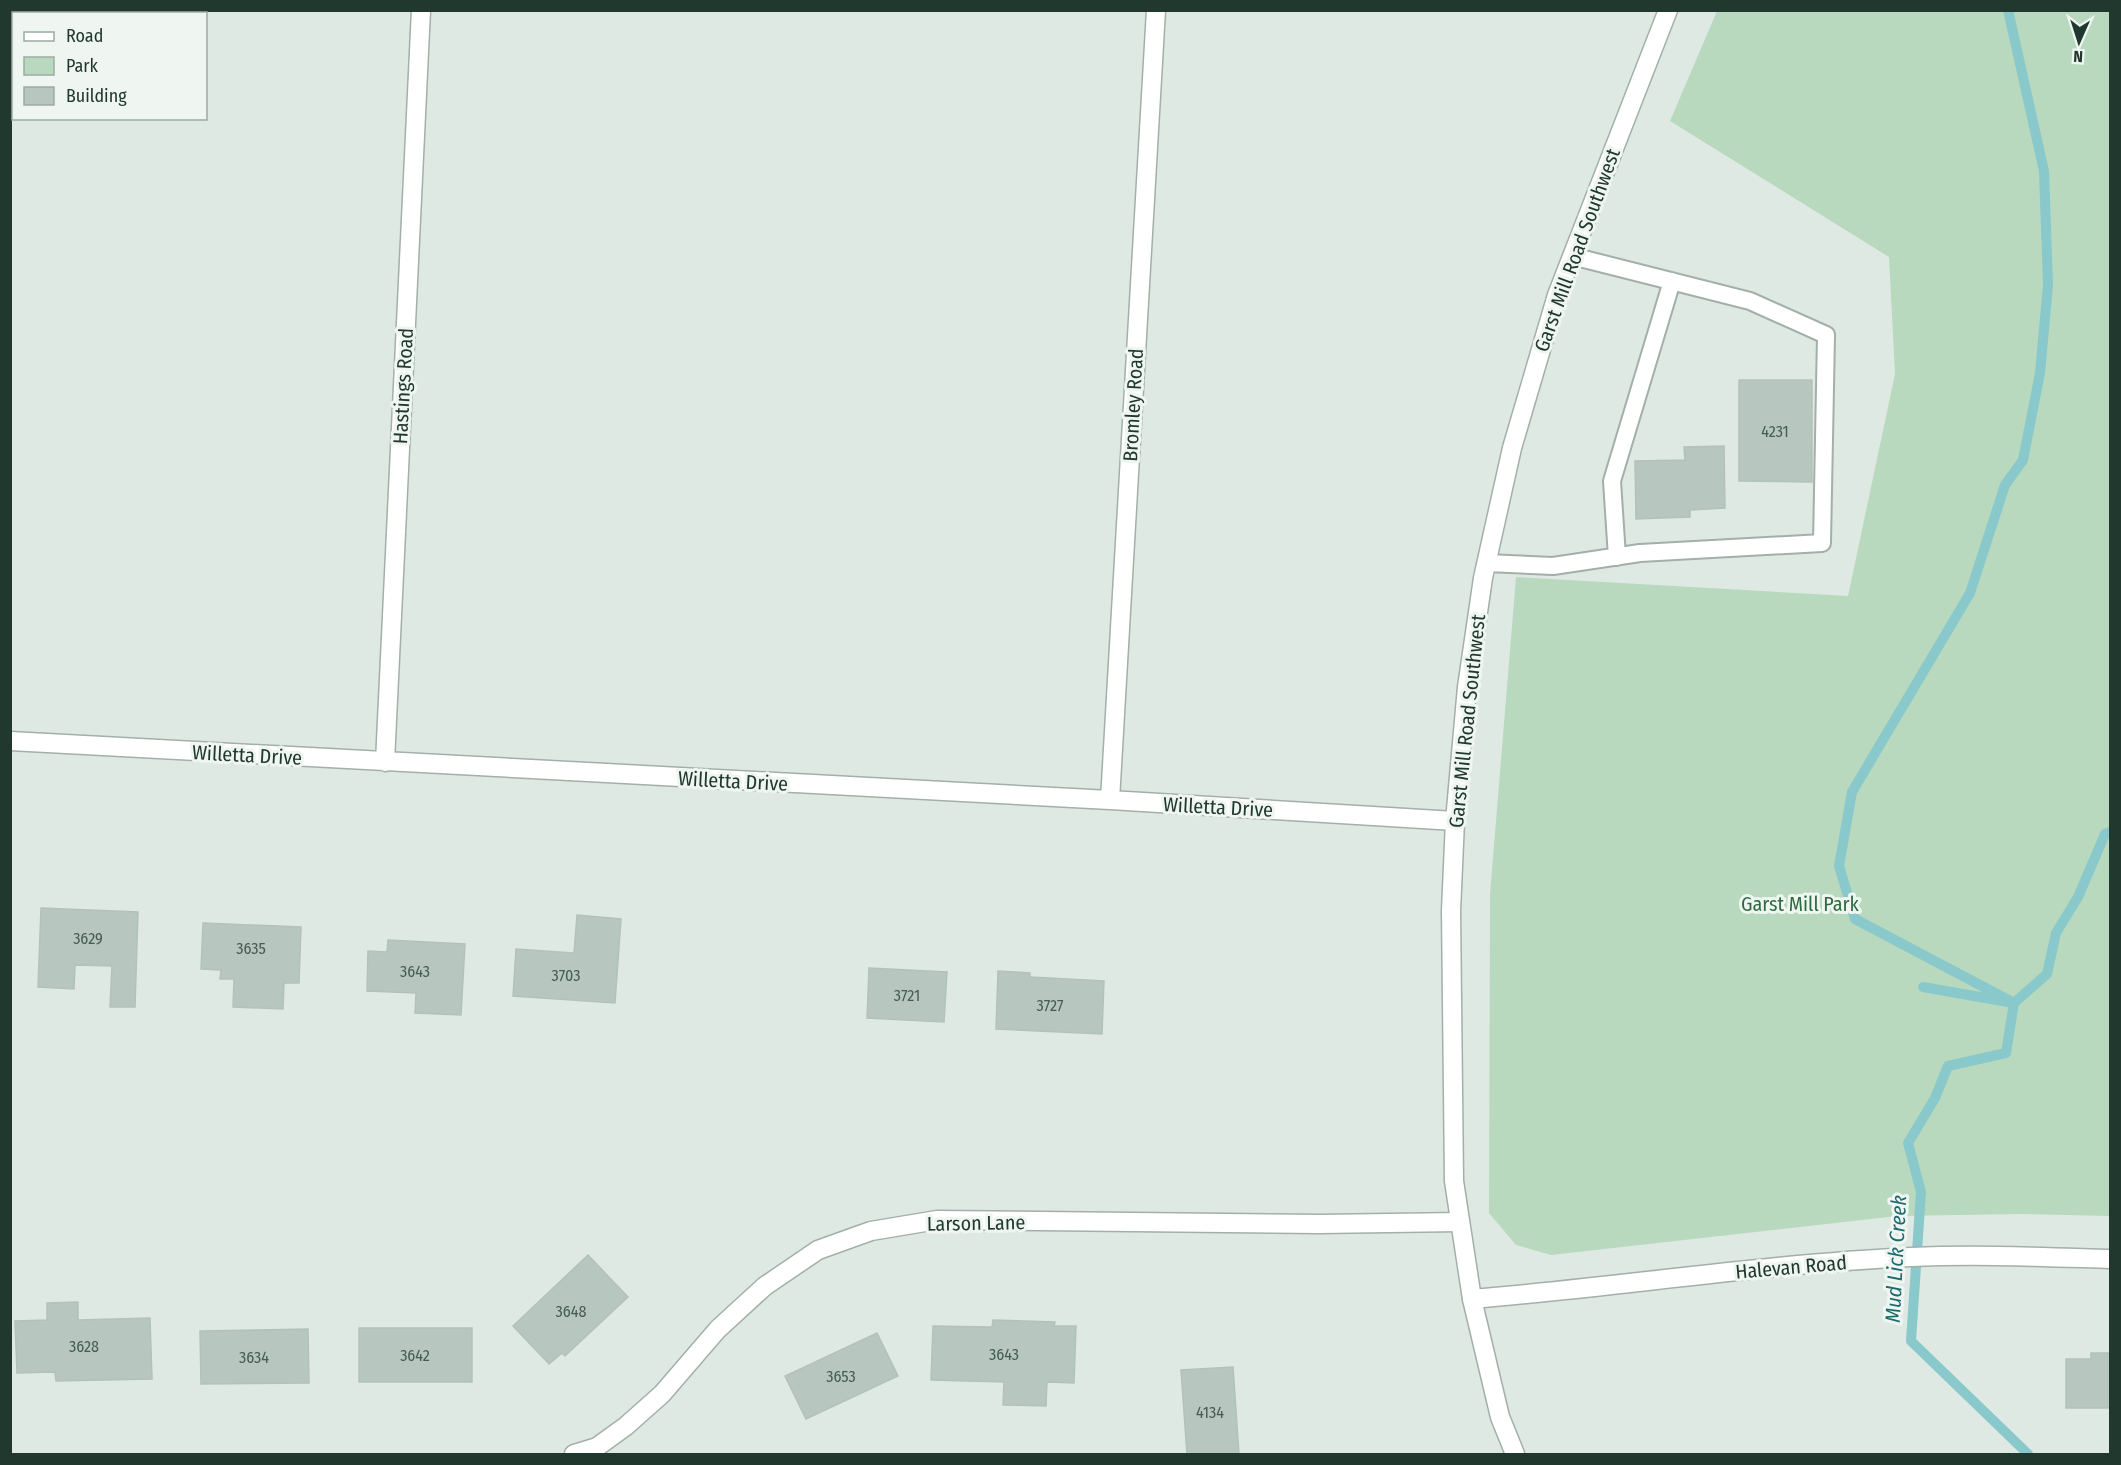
<svg xmlns="http://www.w3.org/2000/svg" width="2121" height="1465" viewBox="0 0 2121 1465" font-family="'Fira Sans Condensed',sans-serif">
  <rect width="100%" height="100%" fill="#dfe9e3"/>
  <path fill="#b8d9be" d="M1717,11H2110V1216L2021,1214L1897,1216L1551,1255L1516,1245L1489,1213L1490,894L1516,577L1848,596L1895,374L1889,257L1670,121Z"/>
  <g fill="none" stroke-linecap="round" stroke-linejoin="round">
    <path stroke="#89c8cb" stroke-width="10" d="M2008,10L2044,171L2048,285L2040,373L2023,460L2005,485L1970,593L1852,792L1839,866L1855,919L2014,1003L2047,974L2056,933L2078,897L2105,834L2110,832
      M1923,987L2014,1003L2006,1053L1948,1066L1935,1098L1908,1143L1921,1192L1911,1341L2028,1454"/>
  </g>
  <path fill="#b7c6bf" stroke="#b2c2ba" stroke-width="1.5" d="M1739,380H1812V482L1739,481Z
    M1724,446L1725,508L1690,510V517L1636,519L1635,461L1685,460L1684,447Z
    M41,908L138,912L135,1007H110L112,966L75,965L74,989L38,987Z
    M577,915L621,919L615,1003L513,996L516,949L574,953Z
    M203,923L301,927L299,983H284L283,1009L233,1007L234,979H220L221,970L201,969Z
    M388,940L465,944L461,1015L415,1013L416,993L367,991L368,951L387,952Z
    M869,968L947,972L944,1022L867,1018Z
    M998,971L1030,973V977L1104,981L1102,1034L996,1029Z
    M588,1255L628,1297L565,1356L562,1353L549,1364L513,1326Z
    M78,1302V1320L150,1318L152,1379L56,1381L55,1372L17,1373L15,1321L47,1320V1303Z
    M993,1320L1055,1322L1054,1326H1076L1074,1383L1047,1382L1046,1406L1003,1405L1004,1382L931,1380L933,1326L992,1327Z
    M359,1328H472V1382H359Z
    M308,1329L309,1383L201,1384L200,1331Z
    M877,1333L898,1376L806,1419L785,1376Z
    M2091,1353H2110V1408H2066V1359H2091Z
    M1233,1367L1239,1454H1187L1181,1370Z"/>
  <g fill="none" stroke-linecap="round" stroke-linejoin="round">
    <g stroke="#a2b0a9" stroke-width="20">
      <path id="service" d="M1617,557L1612,481L1672,281
        M1487,563L1553,566L1640,553L1822,543L1826,335L1750,301L1572,256"/>
    </g>
    <g stroke="#a2b0a9" stroke-width="21">
      <path id="minor" d="M10,741L1110,800L1455,821
        M385,762L421,10
        M1110,800L1156,10
        M1472,1299C1618,1287 1764,1264 1911,1257C1977,1254 2044,1257 2110,1259
        M574,1454L597,1447L626,1426L662,1394L718,1329L765,1286L818,1250L871,1231L937,1220L1319,1224L1459,1222"/>
    </g>
    <g stroke="#a2b0a9" stroke-width="21">
      <path id="tertiary" d="M1515,1454L1500,1417L1472,1299L1454,1181L1451,911L1455,821L1467,687L1483,578L1512,448L1557,295L1668,10"/>
    </g>
    <use href="#service" stroke="#fff" stroke-width="16"/>
    <use href="#minor" stroke="#fff" stroke-width="18"/>
    <use href="#tertiary" stroke="#fff" stroke-width="18"/>
  </g>
  <g text-anchor="middle" stroke-width="6" stroke-linejoin="round" paint-order="stroke">
    <g font-size="16" fill="#465c53">
      <text x="1775" y="437">4231</text>
      <text x="88" y="944">3629</text>
      <text x="251" y="954">3635</text>
      <text x="415" y="977">3643</text>
      <text x="566" y="981">3703</text>
      <text x="907" y="1001">3721</text>
      <text x="1050" y="1011">3727</text>
      <text x="571" y="1317">3648</text>
      <text x="84" y="1352">3628</text>
      <text x="1004" y="1360">3643</text>
      <text x="415" y="1361">3642</text>
      <text x="254" y="1363">3634</text>
      <text x="841" y="1382">3653</text>
      <text x="1210" y="1418">4134</text>
    </g>
    <g font-size="20" fill="#21382f" stroke="#eff6f2">
      <text transform="translate(1577 250) rotate(-70)" y="7">Garst Mill Road Southwest</text>
      <text transform="translate(403 386) rotate(-87)" y="7">Hastings Road</text>
      <text transform="translate(1133 405) rotate(-87)" y="7">Bromley Road</text>
      <text transform="translate(1467 721) rotate(-84)" y="7">Garst Mill Road Southwest</text>
      <text transform="translate(247 755) rotate(3)" y="7">Willetta Drive</text>
      <text transform="translate(733 781) rotate(3)" y="7">Willetta Drive</text>
      <text transform="translate(1218 807) rotate(3)" y="7">Willetta Drive</text>
      <text transform="translate(976 1223) rotate(-1)" y="7">Larson Lane</text>
      <text transform="translate(1791 1267) rotate(-5)" y="7">Halevan Road</text>
    </g>
    <g font-size="20" fill="#2e6c40" stroke="#eff6f2">
      <text x="1800" y="911">Garst Mill Park</text>
    </g>
    <g font-size="21" font-style="italic" fill="#1f6a6f" stroke="#eff6f2">
      <text transform="translate(1896 1259) rotate(-87)" y="7">Mud Lick Creek</text>
    </g>
  </g>
  <rect width="2121" height="1465" fill="none" stroke="#21382f" stroke-width="24"/>
  <rect x="12" y="12" width="195" height="108" fill="#eff6f2" stroke="#9daaa4" stroke-width="1.5"/>
  <rect x="24" y="32" width="30" height="9" fill="#ffffff" stroke="#9daaa4" stroke-width="1.5"/>
  <text x="66" y="42" font-size="18" fill="#21382f">Road</text>
  <rect x="24" y="57" width="30" height="18" fill="#b8d9be" stroke="#9daaa4" stroke-width="1.5"/>
  <text x="66" y="72" font-size="18" fill="#21382f">Park</text>
  <rect x="24" y="87" width="30" height="18" fill="#b7c6bf" stroke="#9daaa4" stroke-width="1.5"/>
  <text x="66" y="102" font-size="18" fill="#21382f">Building</text>
  <g transform="translate(2079 42) rotate(183)" stroke="#eff6f2" stroke-width="4.5" paint-order="stroke">
  <path d="M0-4.5L10 22L0 15L-10 22Z" fill="#21382f"/>
  <text y="-9" font-size="16" font-weight="bold" text-anchor="middle" fill="#21382f">N</text>
  </g>
</svg>
